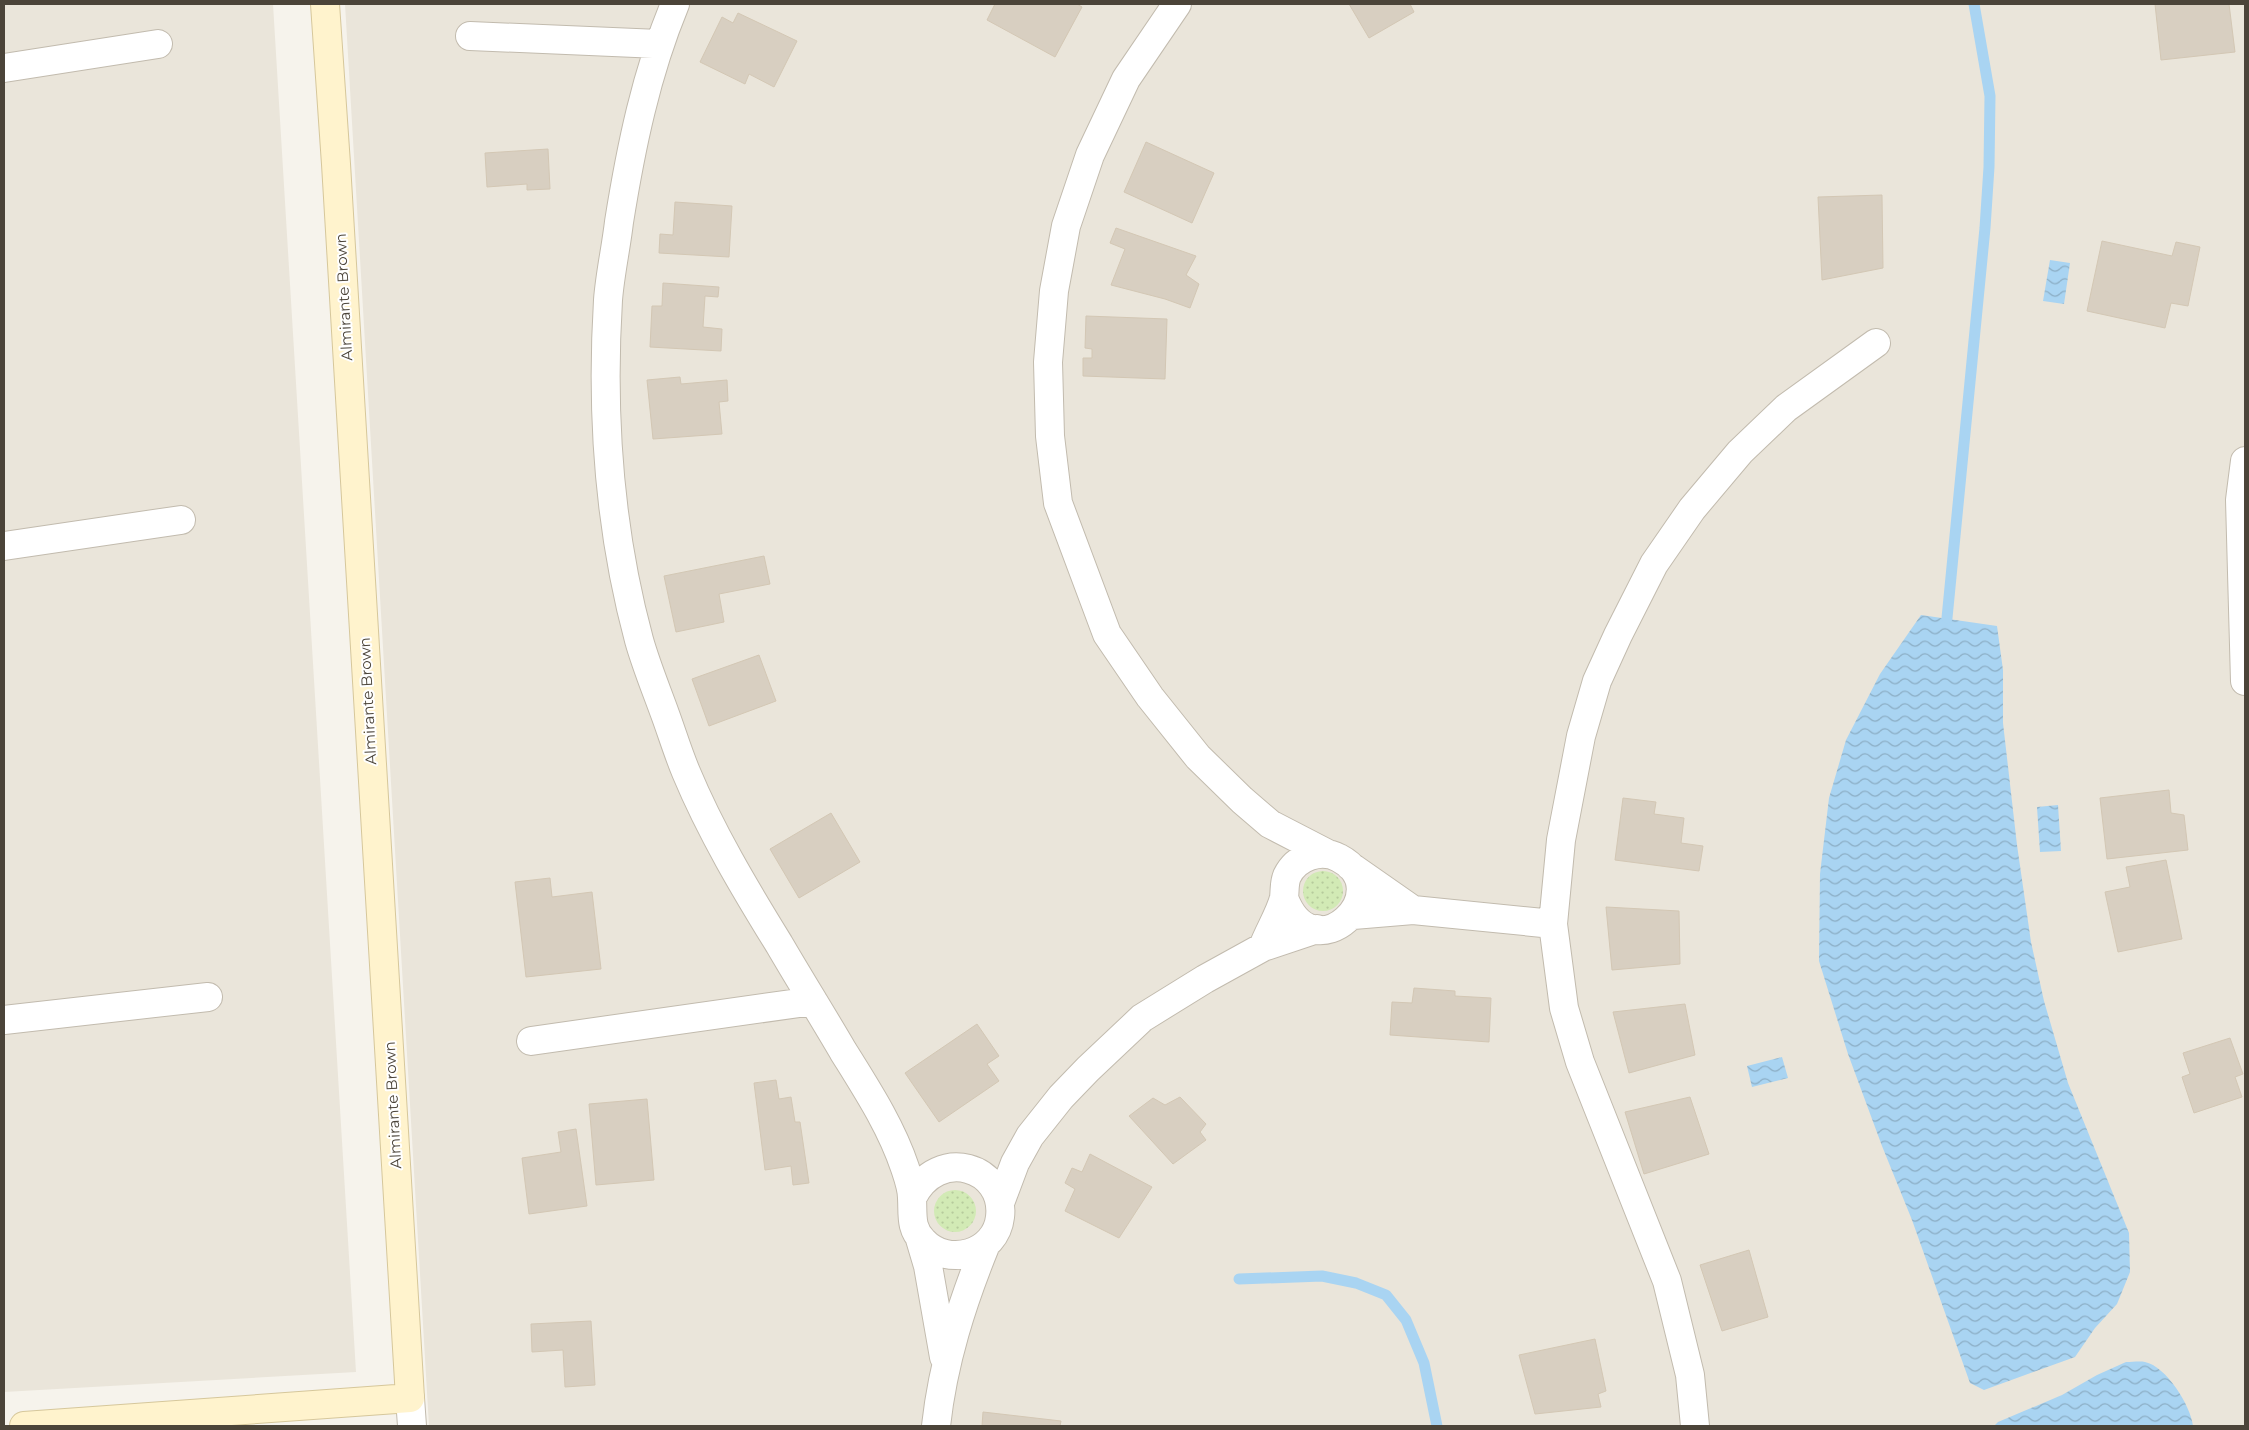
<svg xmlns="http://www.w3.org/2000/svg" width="2249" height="1430" viewBox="0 0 2249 1430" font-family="Montserrat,sans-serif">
  <defs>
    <pattern id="green-dots" width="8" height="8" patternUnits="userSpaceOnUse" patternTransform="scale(1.25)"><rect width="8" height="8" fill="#d2eab5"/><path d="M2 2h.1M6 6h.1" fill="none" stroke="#b6ca9c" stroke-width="1.8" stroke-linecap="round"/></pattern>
    <pattern id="water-waves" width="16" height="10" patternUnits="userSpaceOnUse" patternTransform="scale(1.25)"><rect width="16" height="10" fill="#a9d4f2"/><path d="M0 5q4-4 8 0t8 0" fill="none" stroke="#8caec5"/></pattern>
  </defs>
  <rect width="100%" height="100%" fill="#f6f3ec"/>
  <path fill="#eae5da" d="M4,4H273L356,1372L4,1392Z
    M345,4H2245V1426H429Z"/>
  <path fill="url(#green-dots)" d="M1303 891a20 20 0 1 1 40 0a20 20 0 1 1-40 0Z
    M934 1211a21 21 0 1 1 42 0a21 21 0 1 1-42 0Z"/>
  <path fill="url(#water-waves)" d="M2050,260L2070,263L2064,304L2043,301Z
    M1921,615L1997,626L2003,670V723L2017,845L2031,942L2044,1001L2068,1083L2129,1233L2130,1272L2117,1304L2095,1328L2075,1357L1984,1390L1970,1383L1912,1220L1882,1146L1848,1054L1819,961L1820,874L1829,798L1846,740L1880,674Z
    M2058,805L2061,851L2040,852L2037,807Z
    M1782,1057L1788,1078L1752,1087L1747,1066Z
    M2126,1362C2132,1362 2140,1361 2145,1362C2166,1366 2191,1406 2193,1426H1994L1998,1422L2062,1395L2097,1375Z"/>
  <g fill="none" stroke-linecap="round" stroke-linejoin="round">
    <path stroke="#a9d4f2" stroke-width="11" d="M1947,618L1985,228L1989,167L1990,96L1974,4
      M1239,1279L1322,1276L1356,1283L1386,1295L1406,1320L1424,1363L1437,1426"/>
  </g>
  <path fill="#d8cfc1" stroke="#d3c7b4" d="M995,4H1077L1082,7L1055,57L987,20Z
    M1349,4H1410L1414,12L1369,38Z
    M2155,4H2229L2235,52L2161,60Z
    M738,13L797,41L774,87L749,74L745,84L700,62L722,17L733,23Z
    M1146,142L1214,173L1192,223L1124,192Z
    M548,149L550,189L527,190V184L487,187L485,153Z
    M1882,195L1883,268L1822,280L1818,197Z
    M675,202L732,206L729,257L659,253L660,234L673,235Z
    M1116,228L1196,256L1186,275L1199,284L1190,308L1165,299L1111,285L1125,249L1110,243Z
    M2102,241L2172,256L2176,242L2200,247L2188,306L2171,303L2165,328L2087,311Z
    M663,283L719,287L718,297L705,296L703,327L722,329L721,351L650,347L652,306H662Z
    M1086,316L1167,319L1165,379L1083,376V358H1092V349L1085,348Z
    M680,377L681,384L727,380L728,401L719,402L722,434L653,439L647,380Z
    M764,556L770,584L719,594L724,622L676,632L664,576Z
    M759,655L776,701L709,726L692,679Z
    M2169,790L2171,813L2184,815L2188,850L2107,859L2100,798Z
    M1623,798L1656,802L1654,814L1684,818L1681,843L1703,846L1699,871L1615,860Z
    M831,813L860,862L799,898L770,849Z
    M2166,860L2182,939L2118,952L2105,892L2130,887L2126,867Z
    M550,878L552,897L592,892L601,969L526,977L515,882Z
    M1606,907L1679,911L1680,964L1612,970Z
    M1414,988L1455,991V996L1491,998L1489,1042L1390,1035L1392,1002L1412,1003Z
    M1685,1004L1695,1055L1629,1073L1613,1012Z
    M977,1024L999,1056L987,1064L999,1081L939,1122L905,1073Z
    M2230,1038L2243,1074L2235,1077L2242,1097L2194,1113L2182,1077L2190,1074L2183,1053Z
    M776,1080L779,1099L791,1097L795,1122H800L809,1183L793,1185L791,1166L765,1170L754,1083Z
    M1180,1097L1206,1124L1200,1132L1206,1140L1173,1164L1129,1116L1153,1098L1165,1105Z
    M1690,1097L1709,1154L1644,1174L1625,1112Z
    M647,1099L654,1180L596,1185L589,1104Z
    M576,1129L587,1206L529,1214L522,1158L561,1152L558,1132Z
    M1090,1154L1152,1187L1119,1238L1065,1211L1075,1189L1065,1183L1072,1168L1082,1172Z
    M1749,1250L1768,1317L1722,1331L1700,1265Z
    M591,1321L595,1385L565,1387L563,1350L532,1352L531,1324Z
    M1595,1339L1606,1391L1598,1394L1601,1407L1535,1414L1519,1355Z
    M983,1412L1061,1421L1060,1426H982Z"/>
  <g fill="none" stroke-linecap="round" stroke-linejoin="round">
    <g stroke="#c2bbae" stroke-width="30">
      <path id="street" d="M675,4C646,74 631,147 619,222C616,248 610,274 608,300C601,414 609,529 639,640C646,665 656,689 665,714C672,733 678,753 686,772C711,832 745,889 779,944C800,980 822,1015 843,1051C866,1088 891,1126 905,1168C908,1177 912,1188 912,1198C913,1215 910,1228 923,1241C948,1268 996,1254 1000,1217C1006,1167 938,1145 912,1198
        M1177,4L1126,79L1090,155L1066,226L1054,291L1048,362L1050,436L1058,503L1107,634L1150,697L1198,757L1242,800L1270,824L1328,854
        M470,36L659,44
        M4,68L158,44
        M2245,461L2240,500L2245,681
        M4,546L181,520
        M1350,866L1413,910
        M1353,915L1413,910L1553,924
        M1263,947C1269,931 1280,914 1284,898C1285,890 1284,883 1287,876C1296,857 1321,848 1339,858C1401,890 1314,977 1284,898
        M4,1020L208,997
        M531,1041L813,1001
        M1000,1203L1015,1163L1030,1136L1061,1097L1088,1069L1142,1018L1205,979L1263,947L1317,929
        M920,1239L928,1266L944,1357
        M410,1398L412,1426
        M936,1426C943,1362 962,1303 986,1244
        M1695,1426L1690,1375L1667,1281L1580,1062L1564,1008L1553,924L1561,840L1581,736L1597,681L1618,635L1654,564L1692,509L1740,452L1786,408L1876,343"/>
    </g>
    <g stroke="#d6c79b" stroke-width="30">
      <path id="secondary" d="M24,1426L410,1398L336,164L325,4"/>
    </g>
    <use href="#street" stroke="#fff" stroke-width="28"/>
    <use href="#secondary" stroke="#fff3cd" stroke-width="28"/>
  </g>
  <g text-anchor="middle" stroke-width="4" stroke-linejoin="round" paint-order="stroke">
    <g font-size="15" fill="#4b4439" stroke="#fff">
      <text transform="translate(344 297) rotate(-93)" y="5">Almirante Brown</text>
      <text transform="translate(368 701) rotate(-93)" y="5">Almirante Brown</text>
      <text transform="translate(393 1105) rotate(-93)" y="5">Almirante Brown</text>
    </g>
  </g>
  <rect width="2249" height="1430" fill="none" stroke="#4b4439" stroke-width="10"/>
</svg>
